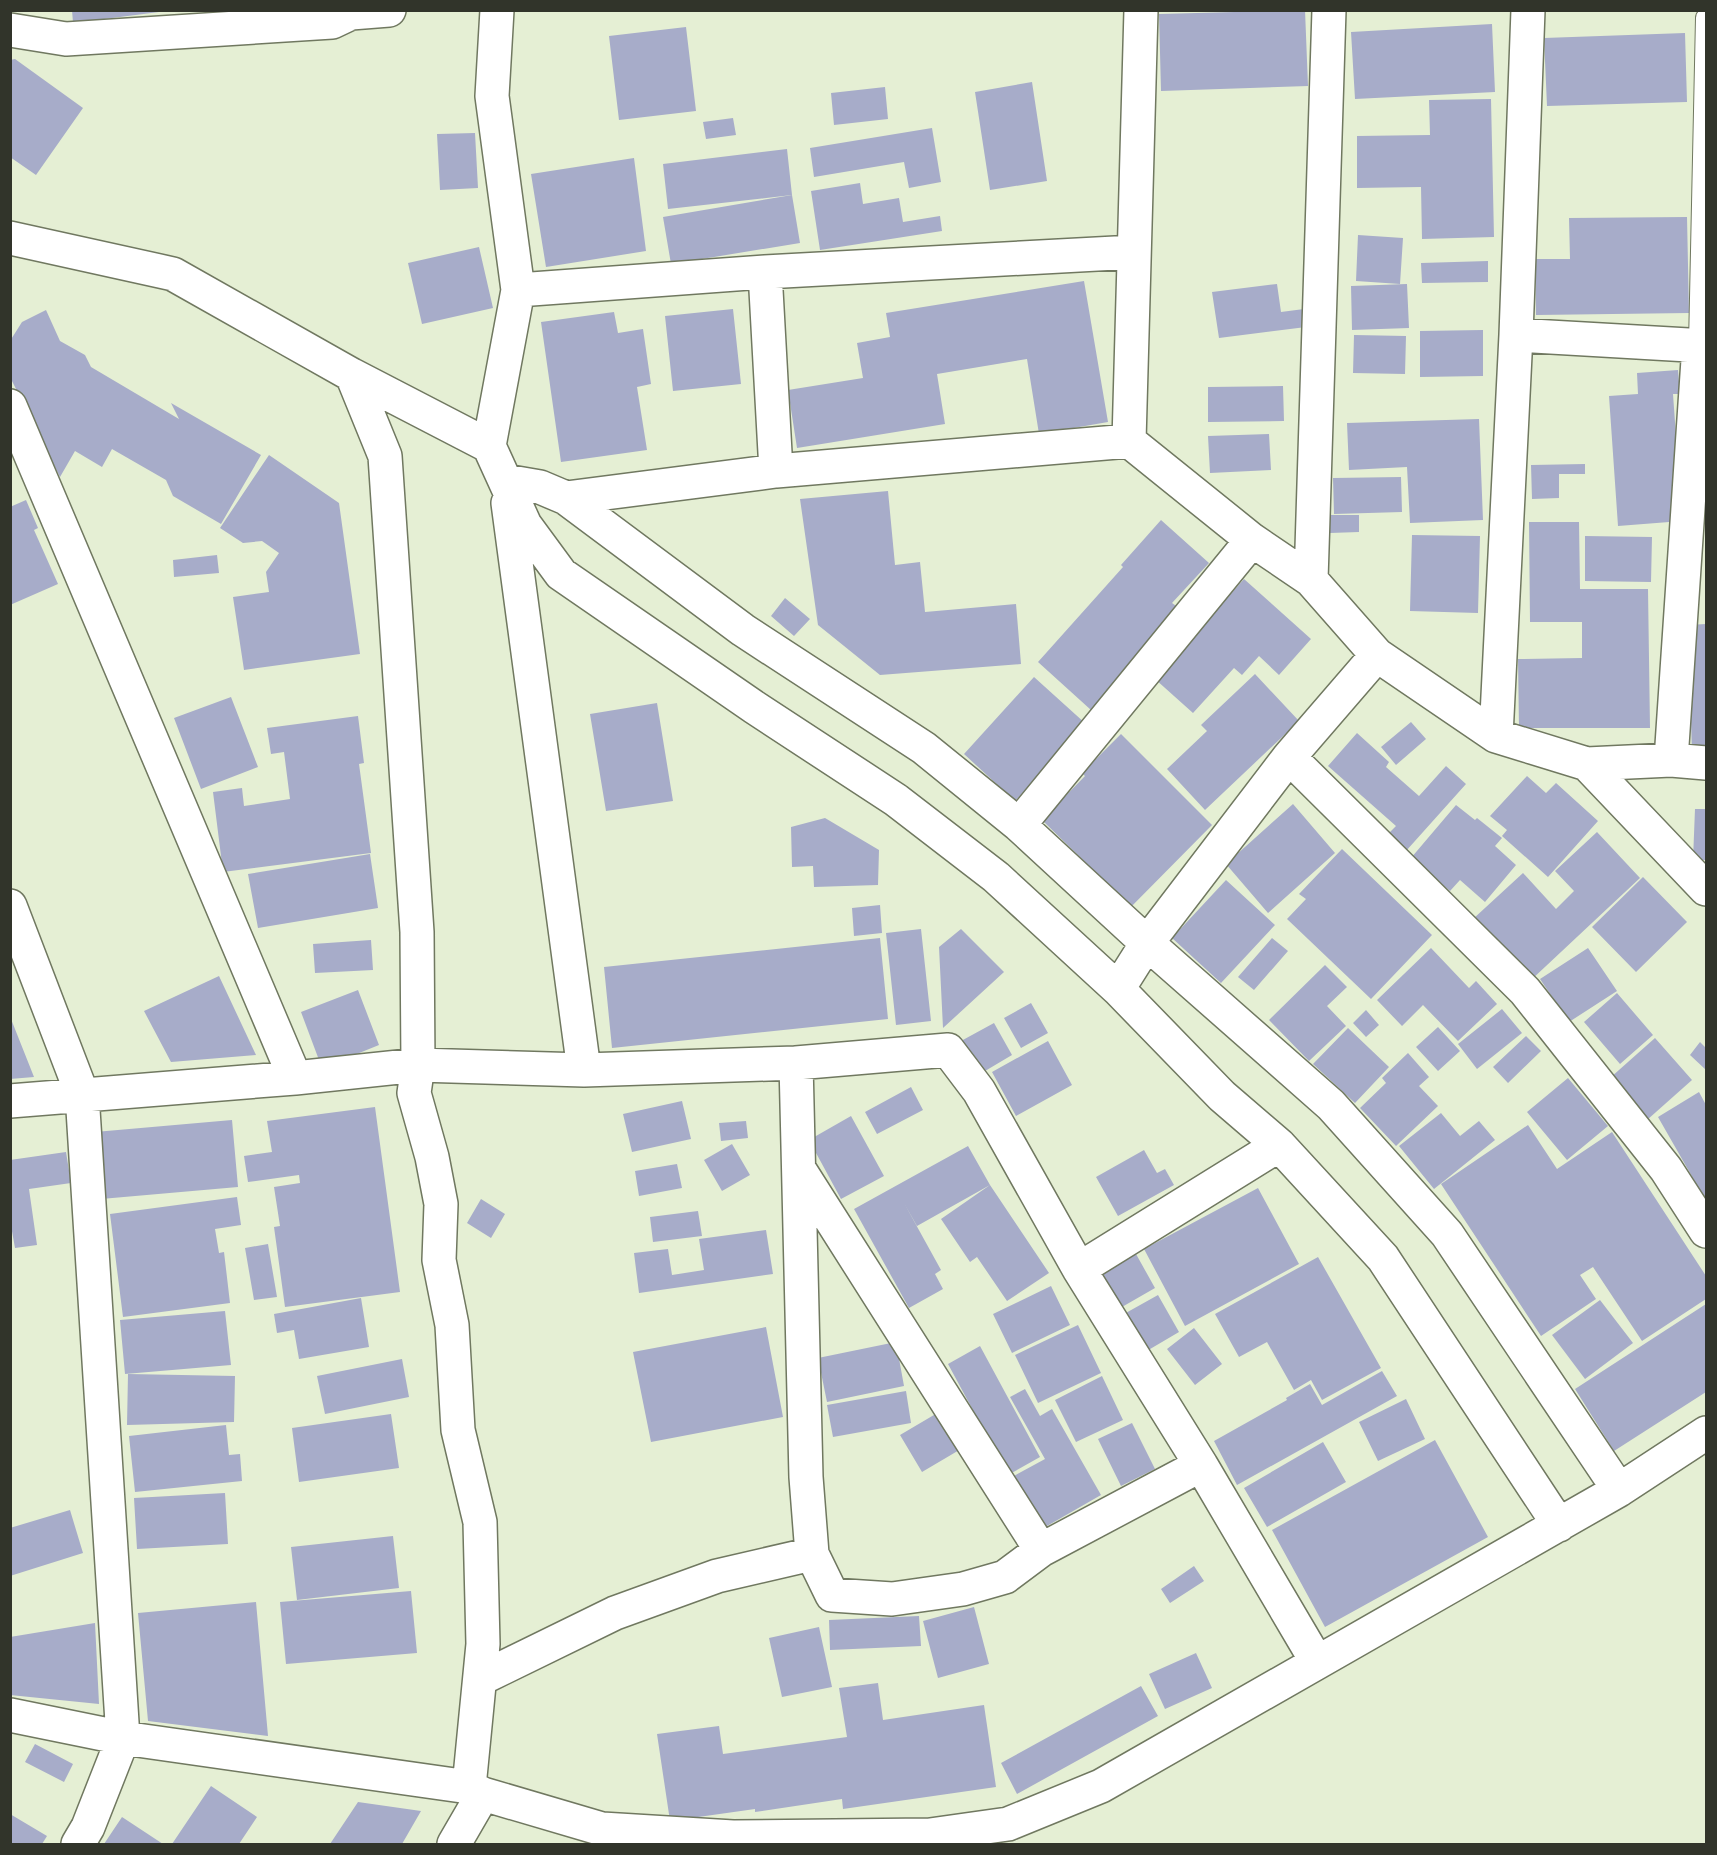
<svg xmlns="http://www.w3.org/2000/svg" width="1717" height="1855" viewBox="0 0 1717 1855" font-family="Overpass,sans-serif">
  <rect width="100%" height="100%" fill="#e5efd4"/>
  <path fill="#a7acc9" d="M72,10H158L159,12L73,23Z
    M1305,10L1308,86L1161,91L1159,14Z
    M1492,24L1495,92L1355,99L1351,32Z
    M686,27L696,111L619,120L609,36Z
    M1685,33L1687,102L1547,106L1544,38Z
    M15,59L83,108L36,175L10,157V60Z
    M1032,82L1047,181L990,190L975,92Z
    M885,87L888,119L834,125L831,93Z
    M1491,99L1494,237L1422,239L1421,187L1357,188V136L1430,135L1429,100Z
    M733,118L736,135L706,139L703,122Z
    M932,128L941,182L909,188L904,162L814,177L810,148Z
    M475,133L478,188L440,190L437,134Z
    M787,149L792,195L668,209L663,164Z
    M634,158L646,251L546,267L531,174Z
    M860,183L863,204L899,198L903,222L940,216L942,231L820,250L811,191Z
    M792,195L800,243L671,264L663,217Z
    M1687,217L1689,313L1536,315L1535,259H1570L1569,218Z
    M1358,235L1403,238L1400,284L1356,281Z
    M479,247L493,308L422,324L408,263Z
    M1488,261V282L1422,283L1421,263Z
    M1084,281L1108,422L1039,434L1027,359L937,374L945,424L797,448L788,390L863,378L857,343L890,337L886,313Z
    M1277,284L1281,312L1304,309L1306,327L1219,338L1212,292Z
    M1407,284L1409,328L1352,330L1351,286Z
    M733,309L741,384L673,391L665,316Z
    M46,310L60,341L85,355L91,367L179,419L171,403L261,455L221,524L173,496L166,480L112,449L102,467L75,451L60,477L10,377V341L22,322Z
    M614,312L618,333L643,329L651,384L637,387L647,450L561,462L541,322Z
    M1483,330V376L1420,377V331Z
    M1354,335L1406,336L1405,374L1353,373Z
    M1678,370L1680,394H1673L1682,521L1618,526L1609,396L1638,394L1637,373Z
    M1283,386L1284,421L1208,422V387Z
    M1479,419L1483,520L1410,523L1407,467L1349,470L1347,423Z
    M1269,434L1271,470L1210,473L1208,436Z
    M269,455L339,503L360,654L244,670L233,597L269,592L266,572L279,553L262,541L243,543L220,528Z
    M1585,464V474H1559V498L1532,499L1531,465Z
    M1401,477L1402,512L1334,514L1333,478Z
    M888,491L895,565L920,562L925,612L1016,604L1021,664L880,675L818,625L800,499Z
    M26,500L38,528L34,530L58,584L10,605V507Z
    M1329,515H1359V532L1330,533Z
    M1161,520L1209,563L1172,603L1179,608L1127,666L1128,669L1091,710L1038,662L1123,567L1121,565Z
    M1529,522H1579L1580,589H1648L1650,728H1519L1518,659L1582,658V622H1530Z
    M1412,535L1480,536L1478,613L1410,611Z
    M1585,536L1652,537L1651,582L1585,581Z
    M217,555L219,573L174,577L173,560Z
    M1244,579L1311,639L1279,675L1259,656L1242,675L1234,668L1193,713L1155,679Z
    M785,598L810,619L794,636L771,616Z
    M1706,624V752L1692,753L1688,625Z
    M1255,674L1299,721L1205,810L1167,769L1207,731L1201,725Z
    M1034,677L1086,724L1015,801L964,754Z
    M231,697L258,767L201,789L174,718Z
    M657,703L673,801L606,811L590,714Z
    M358,716L364,763L359,764L371,853L223,872L213,792L242,788L244,806L290,799L284,752L271,754L267,728Z
    M1411,722L1426,739L1396,765L1381,747Z
    M1357,733L1389,762L1386,767L1419,796L1446,766L1466,784L1406,851L1387,835L1396,826L1328,766Z
    M1121,734L1212,825L1124,914L1081,871L1088,865L1042,820L1085,776L1082,773Z
    M1527,776L1546,793L1556,783L1598,821L1548,877L1502,836L1507,830L1490,816Z
    M1293,804L1335,853L1268,913L1226,864Z
    M1456,805L1475,820L1477,818L1502,838L1495,846L1516,865L1485,902L1460,880L1450,891L1411,858Z
    M1695,809H1706V860H1693Z
    M825,818L879,850L878,885L814,887L813,866L792,867L791,827Z
    M1597,832L1640,878L1530,981L1473,919L1523,873L1556,909L1574,891L1555,871Z
    M1342,849L1432,935L1371,999L1287,919L1306,899L1299,894Z
    M370,854L378,908L258,928L248,874Z
    M1643,877L1687,922L1636,972L1592,927Z
    M1226,880L1275,925L1221,983L1172,938Z
    M880,905L882,933L854,936L852,908Z
    M921,929L931,1021L896,1025L886,933Z
    M961,929L1004,972L943,1028L939,947Z
    M880,938L888,1019L612,1048L604,967Z
    M1272,938L1288,951L1254,990L1238,977Z
    M371,940L373,970L315,973L313,944Z
    M1431,948L1469,988L1476,981L1497,1004L1458,1041L1423,1005L1402,1026L1377,1000Z
    M1588,948L1617,991L1569,1022L1540,979Z
    M1325,965L1347,987L1327,1006L1346,1026L1309,1061L1269,1020Z
    M219,976L256,1055L171,1062L144,1011Z
    M358,990L379,1045L322,1068L301,1012Z
    M1617,993L1653,1035L1620,1064L1584,1022Z
    M1031,1003L1048,1033L1021,1048L1004,1018Z
    M1502,1009L1522,1033L1477,1069L1458,1044Z
    M1366,1010L1379,1025L1366,1037L1353,1023Z
    M11,1019L34,1077L10,1079Z
    M994,1023L1012,1055L980,1074L961,1041Z
    M1438,1027L1460,1051L1438,1071L1416,1047Z
    M1348,1028L1389,1067L1355,1103L1313,1064Z
    M1526,1036L1541,1051L1508,1083L1493,1067Z
    M1655,1038L1692,1080L1647,1120L1610,1078Z
    M1048,1041L1072,1085L1016,1116L992,1072Z
    M1700,1042L1706,1048V1070L1690,1055Z
    M1408,1053L1429,1077L1419,1086L1438,1106L1396,1146L1360,1108L1386,1083L1382,1078Z
    M1568,1078L1608,1126L1567,1160L1527,1112Z
    M911,1087L923,1110L877,1134L865,1112Z
    M1699,1092L1706,1105V1201L1658,1117Z
    M682,1101L691,1139L632,1152L623,1114Z
    M375,1107L400,1292L285,1307L274,1227L280,1226L274,1187L300,1183L299,1175L248,1182L244,1156L272,1152L267,1121Z
    M1441,1113L1460,1136L1479,1121L1495,1140L1434,1189L1399,1146Z
    M851,1116L884,1176L841,1199L809,1140Z
    M232,1120L238,1187L101,1199L95,1132Z
    M746,1121L748,1138L721,1141L719,1123Z
    M1528,1125L1557,1169L1612,1132L1706,1276V1299L1642,1341L1593,1267L1580,1275L1596,1299L1541,1336L1441,1184Z
    M732,1144L750,1175L722,1191L704,1160Z
    M968,1146L990,1185L917,1226L904,1203L941,1270L935,1274L943,1289L909,1308L854,1209Z
    M1144,1150L1157,1173L1165,1169L1174,1185L1118,1216L1096,1177Z
    M66,1152L71,1183L29,1189L37,1245L15,1248L10,1220V1160Z
    M677,1164L682,1188L639,1196L635,1171Z
    M990,1185L1049,1273L1007,1301L977,1257L970,1262L941,1219Z
    M1258,1188L1299,1264L1185,1326L1144,1249Z
    M237,1197L241,1225L215,1229L219,1253L224,1252L230,1303L123,1317L110,1214Z
    M481,1199L505,1214L491,1238L467,1223Z
    M698,1211L702,1236L653,1242L650,1217Z
    M766,1230L773,1274L639,1293L634,1253L668,1249L672,1275L704,1270L699,1239Z
    M268,1244L277,1297L254,1300L245,1248Z
    M1136,1254L1155,1288L1115,1311L1096,1276Z
    M1318,1257L1381,1368L1322,1400L1311,1380L1294,1390L1267,1342L1239,1357L1215,1314Z
    M1051,1286L1070,1325L1012,1353L993,1314Z
    M1158,1295L1179,1332L1145,1352L1124,1314Z
    M361,1298L369,1347L299,1359L294,1330L277,1333L274,1314Z
    M1600,1300L1633,1343L1585,1379L1552,1335Z
    M1706,1304V1392L1614,1451L1575,1389Z
    M225,1311L231,1365L125,1374L120,1320Z
    M1078,1325L1101,1373L1038,1403L1015,1355Z
    M766,1327L783,1417L651,1442L633,1352Z
    M1194,1328L1222,1364L1195,1385L1167,1349Z
    M896,1342L904,1386L827,1402L818,1358Z
    M980,1346L1040,1457L1008,1475L948,1364Z
    M402,1359L409,1397L325,1414L317,1376Z
    M1382,1371L1397,1396L1237,1485L1214,1441L1287,1400L1286,1398L1310,1384L1322,1405Z
    M128,1374L235,1376L234,1422L127,1425Z
    M1102,1376L1123,1420L1076,1442L1055,1400Z
    M1025,1389L1040,1416L1052,1409L1101,1495L1040,1530L1010,1478L1045,1459L1010,1397Z
    M906,1391L911,1423L833,1437L827,1405Z
    M1406,1399L1425,1439L1378,1461L1359,1422Z
    M939,1412L961,1449L922,1472L900,1435Z
    M391,1414L399,1468L299,1482L292,1428Z
    M1132,1423L1155,1469L1121,1486L1098,1439Z
    M226,1425L229,1455L240,1454L242,1481L135,1492L129,1436Z
    M1435,1440L1488,1537L1325,1627L1272,1530Z
    M1323,1442L1346,1482L1267,1527L1244,1488Z
    M225,1493L228,1544L137,1549L134,1498Z
    M70,1510L83,1553L10,1576V1528Z
    M393,1536L399,1588L297,1600L291,1547Z
    M1194,1566L1204,1581L1170,1603L1161,1589Z
    M411,1591L417,1653L286,1664L280,1602Z
    M256,1602L268,1736L148,1721L138,1613Z
    M974,1607L989,1664L938,1678L923,1621Z
    M919,1616L921,1646L830,1650L829,1620Z
    M95,1623L99,1704L10,1695V1637Z
    M819,1627L832,1687L782,1697L769,1638Z
    M1196,1653L1212,1688L1165,1709L1149,1674Z
    M878,1683L883,1720L984,1705L996,1787L843,1809L842,1799L755,1812V1809L670,1821L657,1734L719,1726L723,1754L847,1737L839,1688Z
    M1141,1686L1158,1716L1017,1794L1001,1763Z
    M35,1744L73,1764L64,1782L25,1762Z
    M211,1786L257,1817L239,1844H172Z
    M358,1802L421,1811L402,1844H330Z
    M10,1814L47,1836L42,1844H10Z
    M122,1817L163,1844H104Z"/>
  <g fill="none" stroke-linecap="round" stroke-linejoin="round">
    <g stroke="#707860" stroke-width="22">
      <path id="service" d="M1699,345L1706,18"/>
    </g>
    <g stroke="#707860" stroke-width="36">
      <path id="minor" d="M351,10V13L389,10
        M497,10L492,96L518,290L489,446L525,525L561,574L754,707L896,800L996,877L1118,989L1222,1096L1279,1145L1383,1258L1559,1525
        M1141,10L1129,441L1252,540L1311,580L1377,655L1496,736L1587,764L1671,760L1706,763
        M10,30L66,39L332,22L351,13
        M10,238L173,274L352,375L489,446
        M518,290L765,272L1134,252
        M1516,335L1706,346
        M352,375L385,456L417,932L418,1065L414,1093L432,1157L441,1204L439,1260L452,1325L458,1430L480,1522L483,1644L469,1787
        M10,406L295,1078
        M776,471L1129,441
        M505,481L540,487L566,498L743,630L924,748L1019,825L1147,943L1331,1105L1447,1234L1619,1490
        M566,498L776,471L765,272
        M508,503L584,1070
        M1311,580L1329,10
        M1496,736L1516,335L1528,10
        M1289,757L1525,991L1666,1169L1706,1231
        M1671,760L1699,345
        M1587,764L1706,889
        M1019,825L1252,540
        M10,906L82,1094L123,1738L88,1827L78,1844
        M1118,989L1147,943L1289,757L1377,655
        M10,1101L295,1078L418,1065L584,1070L796,1063
        M799,1169L1041,1550
        M1079,1269L1279,1145
        M1201,1465L1041,1550L1005,1577L963,1589L892,1599L832,1595L812,1554L806,1477L796,1063L948,1050L979,1091L1079,1269L1201,1465L1317,1662
        M480,1679L615,1613L717,1576L812,1554
        M10,1715L123,1738L469,1787L483,1794L602,1829L733,1837L930,1835L1008,1824L1101,1786L1619,1490L1706,1433
        M454,1844L483,1794"/>
    </g>
    <use href="#service" stroke="#fff" stroke-width="20"/>
    <use href="#minor" stroke="#fff" stroke-width="33"/>
  </g>
  <rect width="1717" height="1855" fill="none" stroke="#31342a" stroke-width="24"/>
</svg>
